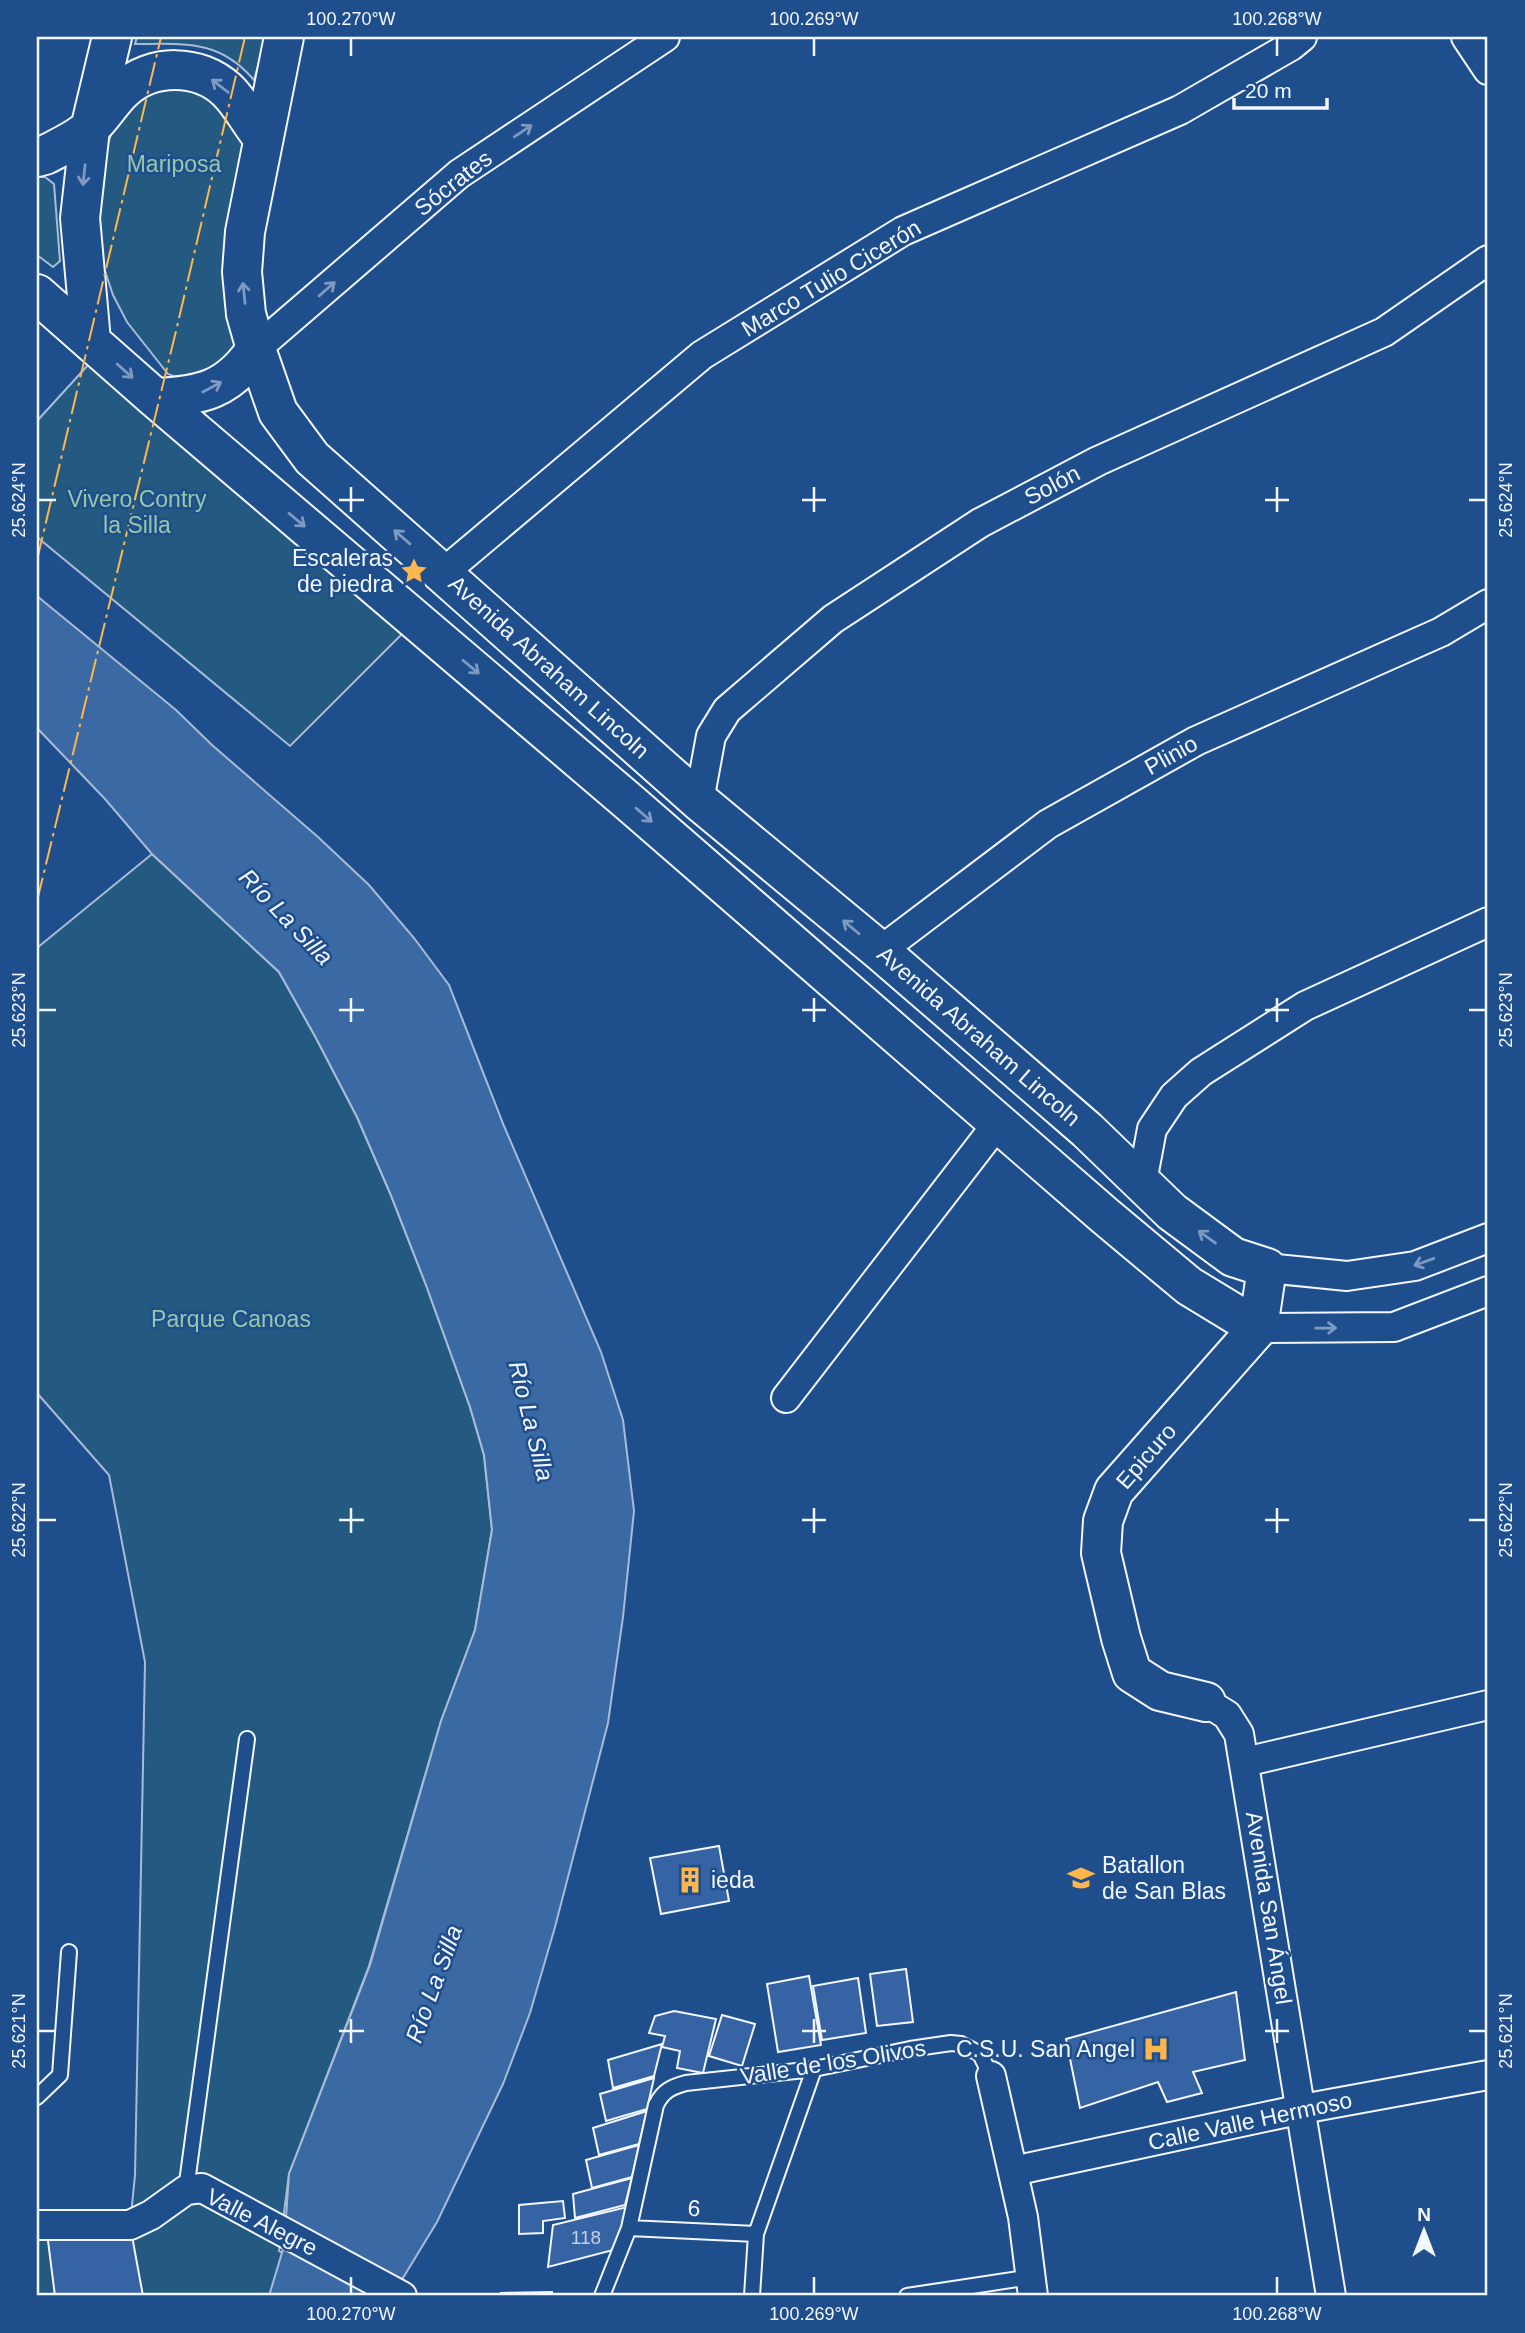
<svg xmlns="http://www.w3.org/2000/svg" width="1525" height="2333" viewBox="0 0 1525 2333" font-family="Arial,sans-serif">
  <rect width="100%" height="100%" fill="#1f4e8c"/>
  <path fill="#245a82" stroke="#a8bbd7" stroke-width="2" d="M137,37H266L254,80C219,39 185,44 135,44Z
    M197,83L245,139L239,337L230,364L193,384L168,374L127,322L113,295L103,265L98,209L103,160L116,118L152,87Z
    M37,177H45L54,184L60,261L53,267L37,255Z
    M89,364L407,629L290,746L37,537V421Z
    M152,854L279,972L316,1038L357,1117L390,1193L426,1285L470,1407L484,1455L492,1530L475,1630L441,1721L369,1966L289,2174L279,2251L365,2296H37V2228L130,2225L135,2175L145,1662L109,1475L37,1393V948Z"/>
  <path fill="#3b69a3" stroke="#a8bbd7" stroke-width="2" d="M37,596L176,710L212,745L318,837L369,885L414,938L449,985L504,1126L601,1352L623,1420L634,1511L623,1617L608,1723L555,1927L530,2013L503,2084L437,2222L392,2296H269L284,2246L289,2174L370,1965L441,1721L475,1630L492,1530L484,1455L470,1407L426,1285L390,1193L357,1117L316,1038L279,972L152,854L105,799L37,728Z"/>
  <path fill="#3563a3" stroke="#f2f6ff" stroke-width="2" d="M719,1846L729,1901L661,1914L650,1858Z
    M906,1969L913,2022L877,2026L870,1974Z
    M809,1976L821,2045L778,2052L767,1984Z
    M858,1978L866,2033L822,2040L813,1986Z
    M1236,1992L1245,2060L1193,2072L1202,2093L1167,2102L1158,2082L1080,2108L1066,2039Z
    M674,2011L716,2019L703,2073L677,2068L680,2051L662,2047L665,2036L649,2033L655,2016Z
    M722,2015L755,2024L742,2066L709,2056Z
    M662,2044L654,2076L613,2088L608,2060Z
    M654,2078L647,2109L606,2121L600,2094Z
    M647,2111L639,2144L599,2155L593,2128Z
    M639,2145L632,2177L592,2188L586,2160Z
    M632,2178L625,2205L575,2218L573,2194Z
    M563,2201L565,2218L543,2221V2233L519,2234V2205Z
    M627,2207L617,2249L548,2267L553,2225Z
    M46,2225H130L143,2296H55Z
    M552,2292V2296H501V2293Z"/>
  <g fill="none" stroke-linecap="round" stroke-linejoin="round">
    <g stroke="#f2f6ff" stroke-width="18">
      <path id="lane" d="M37,2097L60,2075L69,1952
        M186,2190L247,1739
        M629,2228L756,2234
        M602,2296L629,2228L656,2105C663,2091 671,2087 686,2083L814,2069L910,2049L951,2043L961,2044L980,2054L991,2076
        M752,2296L756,2234L814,2069
        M907,2296L1031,2277"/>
    </g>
    <g stroke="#f2f6ff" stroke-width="32">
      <path id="street" d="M1466,37L1488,70
        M256,349L459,174L665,37
        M443,573L702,355L903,231L1180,110L1291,46L1302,37
        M699,801L711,736L727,710L833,619L980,523L1098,461L1384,332L1488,260
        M880,951L1048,824L1196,741L1441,632L1488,604
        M1142,1182L1152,1129L1174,1096L1201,1072L1305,1006L1488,922
        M1267,1268L1347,1276L1415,1266L1488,1238
        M1258,1328L1394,1327L1488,1291
        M786,1398L998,1123
        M1206,1702L1227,1715L1239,1734L1331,2296
        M1245,1762L1488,1705
        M991,2076L1023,2217L1033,2296
        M1013,2171L1302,2109L1488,2075
        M37,2225H130L151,2215L186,2190L202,2188L402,2296"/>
    </g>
    <g stroke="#f2f6ff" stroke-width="42">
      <path id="secondary" d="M284,37L245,232L242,272L246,314L256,349L278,412L312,458L699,801L880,951L1087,1130L1172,1212L1233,1257L1267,1268L1258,1328L1114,1491L1103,1521L1101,1553L1121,1638L1132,1673L1160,1691L1206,1702
        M37,157L45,155C60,147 79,139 91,127C103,116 111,101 123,90C152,63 199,64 227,90C241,103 250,123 263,138
        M37,294L155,398L629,802L1104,1215L1189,1286L1258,1328
        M91,341L80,218L90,129L112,37
        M155,398C201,396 229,390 256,349"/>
    </g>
    <use href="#lane" stroke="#1f4e8c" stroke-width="14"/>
    <use href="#street" stroke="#1f4e8c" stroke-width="28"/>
    <use href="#secondary" stroke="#1f4e8c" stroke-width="38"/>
    <path stroke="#ffb74d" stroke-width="2" stroke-dasharray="24 5 3.5 5" stroke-linecap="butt" d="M37,560L161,37
      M37,901L176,331L245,37"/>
  </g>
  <defs><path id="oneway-shaft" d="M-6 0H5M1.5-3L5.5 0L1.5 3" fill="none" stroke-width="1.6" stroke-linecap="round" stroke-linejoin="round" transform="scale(1.75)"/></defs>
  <g stroke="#7e9ac0">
    <use href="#oneway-shaft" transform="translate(220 86) rotate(-142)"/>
    <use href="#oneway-shaft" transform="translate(523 131) rotate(-34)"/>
    <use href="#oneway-shaft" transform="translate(84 175) rotate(96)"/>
    <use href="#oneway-shaft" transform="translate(327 289) rotate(-41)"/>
    <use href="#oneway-shaft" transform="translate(244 293) rotate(-96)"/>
    <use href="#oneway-shaft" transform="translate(125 371) rotate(42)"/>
    <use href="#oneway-shaft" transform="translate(212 387) rotate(-28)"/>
    <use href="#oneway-shaft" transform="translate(297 520) rotate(40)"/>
    <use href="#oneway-shaft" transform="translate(402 537) rotate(-139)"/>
    <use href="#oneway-shaft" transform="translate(471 667) rotate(40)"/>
    <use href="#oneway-shaft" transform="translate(644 815) rotate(41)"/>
    <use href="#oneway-shaft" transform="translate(851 927) rotate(-140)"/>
    <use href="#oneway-shaft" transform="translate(1207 1237) rotate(-144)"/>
    <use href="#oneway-shaft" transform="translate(1424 1262) rotate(160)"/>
    <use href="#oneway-shaft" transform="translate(1326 1328) rotate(-1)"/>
  </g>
  <path fill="none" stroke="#f2f6ff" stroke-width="2.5" d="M351,38V56M814,38V56M1277,38V56M351,487V512M814,487V512M1277,487V512M38,500H56M339,500H364M802,500H826M1265,500H1289M1469,500H1486M351,998V1022M814,998V1022M1277,998V1022M38,1010H56M339,1010H364M802,1010H826M1265,1010H1289M1469,1010H1486M351,1508V1533M814,1508V1533M1277,1508V1533M38,1520H56M339,1520H364M802,1520H826M1265,1520H1289M1469,1520H1486M351,2019V2043M814,2019V2043M1277,2019V2043M38,2031H56M339,2031H364M802,2031H826M1265,2031H1289M1469,2031H1486M351,2277V2294M814,2277V2294M1277,2277V2294"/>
  <defs>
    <g id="sight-bare" transform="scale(2.1)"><path d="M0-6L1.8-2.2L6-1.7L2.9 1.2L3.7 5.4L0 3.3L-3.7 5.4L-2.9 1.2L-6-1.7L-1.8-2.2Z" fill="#ffb74d" stroke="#1f4e8c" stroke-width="2.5" paint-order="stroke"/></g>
    <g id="school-bare" transform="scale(2.1)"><path d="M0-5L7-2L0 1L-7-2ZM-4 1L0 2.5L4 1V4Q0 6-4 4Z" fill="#ffb74d" stroke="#1f4e8c" stroke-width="2.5" paint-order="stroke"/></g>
    <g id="building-bare" transform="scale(2.1)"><path d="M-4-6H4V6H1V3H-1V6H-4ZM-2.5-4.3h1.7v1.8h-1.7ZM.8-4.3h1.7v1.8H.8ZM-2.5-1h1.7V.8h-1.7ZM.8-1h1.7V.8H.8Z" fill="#ffb74d" stroke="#1f4e8c" stroke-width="2.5" paint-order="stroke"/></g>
    <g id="hospital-bare" transform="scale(2.1)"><path d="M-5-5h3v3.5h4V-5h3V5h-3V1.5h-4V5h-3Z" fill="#ffb74d" stroke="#1f4e8c" stroke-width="2.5" paint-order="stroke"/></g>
  </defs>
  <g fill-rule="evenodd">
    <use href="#sight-bare" x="414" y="571"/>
    <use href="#school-bare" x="1081" y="1878"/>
    <use href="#building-bare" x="690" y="1880"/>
    <use href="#hospital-bare" x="1156" y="2049"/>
  </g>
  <g text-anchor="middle" stroke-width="5" stroke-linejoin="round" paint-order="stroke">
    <g font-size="19" fill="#c3d1e8">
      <text x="586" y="2244">118</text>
    </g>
    <g font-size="23" fill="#97c8a6" stroke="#1f4e8c">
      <text x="174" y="172">Mariposa</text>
      <text x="137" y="507">Vivero Contry<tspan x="137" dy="26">la Silla</tspan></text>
      <text x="231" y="1327">Parque Canoas</text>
    </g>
    <g font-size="23" fill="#f2f6ff" stroke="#1f4e8c">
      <text transform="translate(453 183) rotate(-38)" y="8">Sócrates</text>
      <text transform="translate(831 278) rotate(-31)" y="8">Marco Tulio Cicerón</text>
      <text transform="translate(1052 485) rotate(-28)" y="8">Solón</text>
      <text transform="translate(549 667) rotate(42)" y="8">Avenida Abraham Lincoln</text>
      <text transform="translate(1171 755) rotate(-29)" y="8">Plinio</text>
      <text transform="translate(979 1036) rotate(41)" y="8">Avenida Abraham Lincoln</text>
      <text transform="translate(1146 1456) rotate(-49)" y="8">Epicuro</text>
      <text transform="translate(1269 1908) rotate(81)" y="8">Avenida San Ángel</text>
      <text transform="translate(833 2062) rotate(-9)" y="8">Valle de los Olivos</text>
      <text transform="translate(1250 2121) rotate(-12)" y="8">Calle Valle Hermoso</text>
      <text transform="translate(694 2208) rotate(3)" y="8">6</text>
      <text transform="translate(262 2222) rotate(27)" y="8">Valle Alegre</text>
    </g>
    <g font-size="23" fill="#f2f6ff" stroke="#1f4e8c" text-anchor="end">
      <text x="393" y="566">Escaleras<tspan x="393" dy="26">de piedra</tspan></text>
      <text x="1102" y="1873" text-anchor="start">Batallon<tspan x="1102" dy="26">de San Blas</tspan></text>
      <text x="711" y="1888" text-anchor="start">ieda</text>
      <text x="1135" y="2057">C.S.U. San Angel</text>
    </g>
    <g font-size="24" font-style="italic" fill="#f2f6ff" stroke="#1f4e8c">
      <text transform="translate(286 917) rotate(46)" y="8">Río La Silla</text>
      <text transform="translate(531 1421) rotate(76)" y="8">Río La Silla</text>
      <text transform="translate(434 1984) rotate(-70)" y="8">Río La Silla</text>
    </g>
  </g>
  <rect width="1525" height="2333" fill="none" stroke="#1f4e8c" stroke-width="77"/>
  <g transform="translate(1424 2231)" stroke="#1f4e8c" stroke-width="5" paint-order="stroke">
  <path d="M0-5L12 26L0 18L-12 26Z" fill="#f2f6ff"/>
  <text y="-10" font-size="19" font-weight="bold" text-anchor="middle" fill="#f2f6ff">N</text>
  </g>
  <path d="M1234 98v10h93v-10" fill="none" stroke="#f2f6ff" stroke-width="3.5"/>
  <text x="1245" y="98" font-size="21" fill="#f2f6ff" stroke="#1f4e8c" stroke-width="5" paint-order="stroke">20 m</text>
  <rect x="38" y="38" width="1448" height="2256" fill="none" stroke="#f2f6ff" stroke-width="2.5"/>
  <g font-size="18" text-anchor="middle" fill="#f2f6ff">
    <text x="351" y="25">100.270°W</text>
    <text x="814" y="25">100.269°W</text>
    <text x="1277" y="25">100.268°W</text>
    <text transform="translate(19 500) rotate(-90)" y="6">25.624°N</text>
    <text transform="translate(1506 500) rotate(-90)" y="6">25.624°N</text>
    <text transform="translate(19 1010) rotate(-90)" y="6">25.623°N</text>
    <text transform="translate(1506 1010) rotate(-90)" y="6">25.623°N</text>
    <text transform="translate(19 1520) rotate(-90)" y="6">25.622°N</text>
    <text transform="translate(1506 1520) rotate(-90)" y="6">25.622°N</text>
    <text transform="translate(19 2031) rotate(-90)" y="6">25.621°N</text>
    <text transform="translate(1506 2031) rotate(-90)" y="6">25.621°N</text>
    <text x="351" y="2320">100.270°W</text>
    <text x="814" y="2320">100.269°W</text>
    <text x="1277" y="2320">100.268°W</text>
  </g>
</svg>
